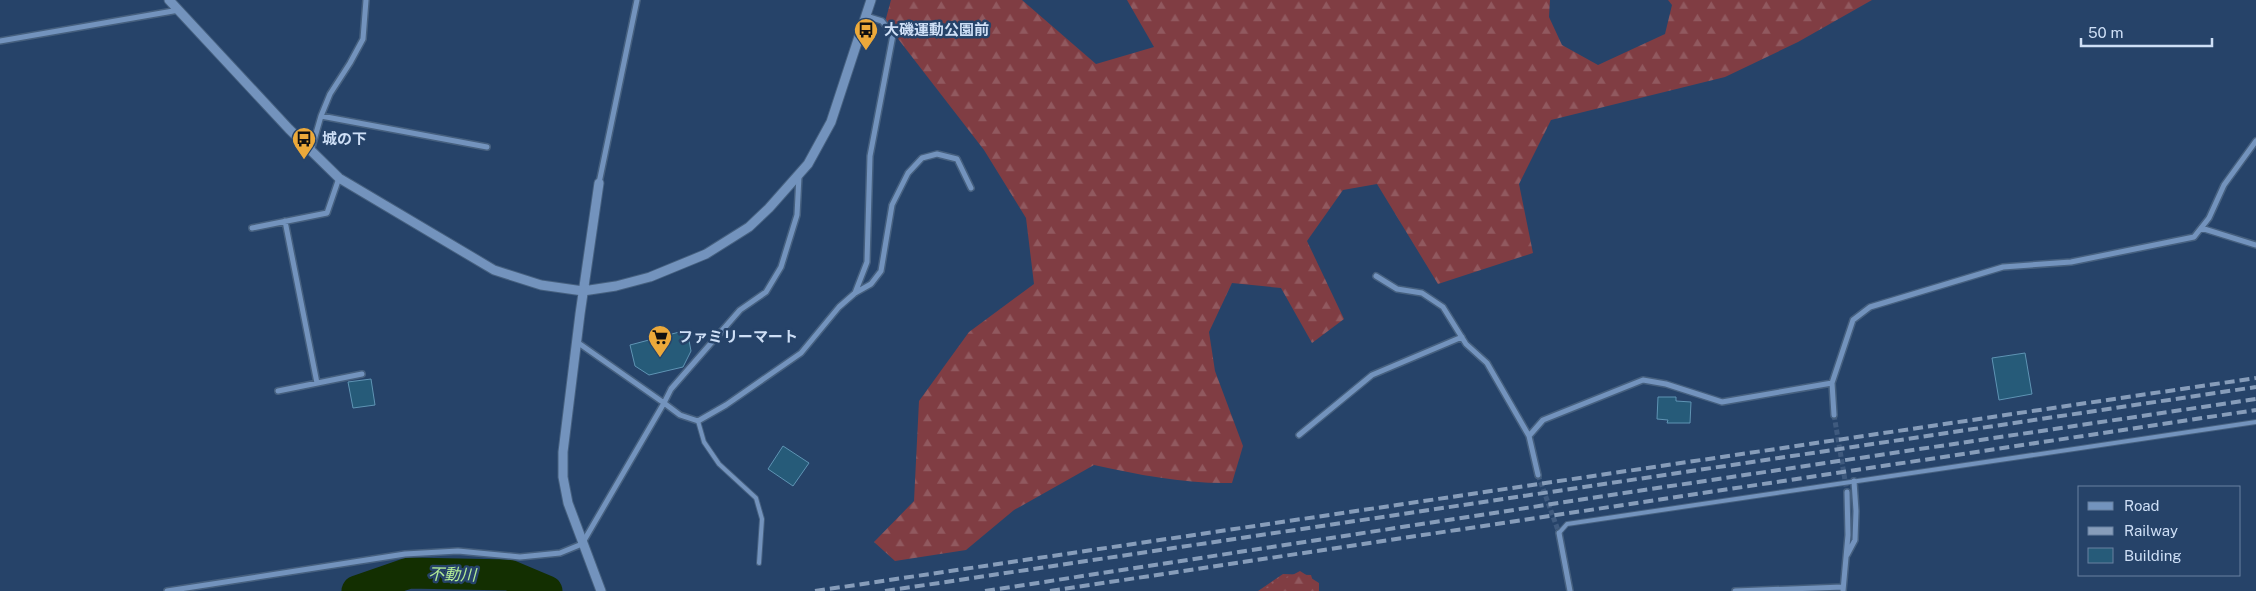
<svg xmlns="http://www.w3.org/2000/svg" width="2256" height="591" viewBox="0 0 2256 591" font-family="'Public Sans','Noto Sans JP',sans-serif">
  <defs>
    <pattern id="green-dots" width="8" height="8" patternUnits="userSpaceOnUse" patternTransform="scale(1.25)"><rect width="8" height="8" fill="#803d43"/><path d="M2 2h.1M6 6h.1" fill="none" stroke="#91595f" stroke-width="1.8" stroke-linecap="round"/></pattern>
    <pattern id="forest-firs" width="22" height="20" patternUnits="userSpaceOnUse" patternTransform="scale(1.25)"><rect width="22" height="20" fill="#803d43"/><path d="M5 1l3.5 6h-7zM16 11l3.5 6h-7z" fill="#91595f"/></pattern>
  </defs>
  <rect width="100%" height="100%" fill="#264369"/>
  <path fill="url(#green-dots)" d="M1283,574L1311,575L1316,591H1258Z"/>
  <path fill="url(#forest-firs)" d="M891,0H1022L1096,64L1154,47L1127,0H1550L1549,17L1562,45L1598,65L1665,34L1672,5L1668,0H1872L1798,42L1725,77L1551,120L1519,184L1533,253L1438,284L1377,184L1343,190L1307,241L1344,319L1312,343L1281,288L1232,283L1209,332L1215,371L1243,446L1232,483C1185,484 1140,475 1094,465L1014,510L966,550L895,561L874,542L914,501L919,401L969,332L1034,284L1026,218L984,150L885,22Z
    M1300,571L1319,583V591H1262Z"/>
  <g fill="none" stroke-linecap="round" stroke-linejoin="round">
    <path stroke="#132f01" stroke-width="31" d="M357,591L409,573L509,575L547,591"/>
  </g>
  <path fill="#265b79" stroke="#5f94b4" d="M687,330L691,351L683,367L649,375L635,366L630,345Z
    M2025,353L2032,394L1999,400L1992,358Z
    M371,379L375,405L353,408L348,382Z
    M1658,397H1676V401L1691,402L1690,423H1667L1668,420L1657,419Z
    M783,446L809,463L793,486L768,469Z"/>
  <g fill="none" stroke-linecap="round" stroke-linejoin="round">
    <path stroke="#3f5a7e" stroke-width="5" stroke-dasharray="5 2.5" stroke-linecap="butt" d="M1834,415L1847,492
      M1538,475L1559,533"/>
    <g stroke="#46607f" stroke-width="6">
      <path id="service" d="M698,421L704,442L719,464L756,498L762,519L759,563
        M1559,533L1567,524L2256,422"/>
    </g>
    <g stroke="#46607f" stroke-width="8">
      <path id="minor" d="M0,41L179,10
        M321,116L487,147
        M311,151L321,116L330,94L350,63L363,39L366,0
        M799,176L797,215L781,267L766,292L740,310L671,389L664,403L680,415L698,421L726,405L801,353L839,307L855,293L871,284L881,271L892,205L908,173L922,158L937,154L957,159L971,188
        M599,183L637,0
        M285,221L317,383
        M252,228L327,213L339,178
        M2201,228L2256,245
        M1376,276L1397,289L1422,293L1443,307L1466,344L1487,363L1529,436
        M855,293L867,262L870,156L893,35L882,21L866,16
        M278,391L362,374
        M1834,415L1832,383L1853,320L1870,307L2003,267L2071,262L2194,237L2209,218L2224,185L2256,141
        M1299,435L1372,375L1462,337
        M1538,475L1529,436L1543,420L1643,380L1666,384L1722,402L1832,383
        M1559,533L1570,591
        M1847,555L1855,540L1856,511L1854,481
        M167,591L405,554L458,551L520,557L560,553L582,544L664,403L577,342
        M1735,591L1843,587
        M1843,591L1848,535L1847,492"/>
    </g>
    <g stroke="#46607f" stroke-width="11">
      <path id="tertiary" d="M169,0L289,129L339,178L494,270L541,285L583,291L616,286L650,277L706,254L749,227L769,208L808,164L831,122L871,0
        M599,183L580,314L563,452V477L568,503L601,591"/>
    </g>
    <use href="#service" stroke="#7393bd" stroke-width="4"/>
    <use href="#minor" stroke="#7393bd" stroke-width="5"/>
    <use href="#tertiary" stroke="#7393bd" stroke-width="9"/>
    <path stroke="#879dba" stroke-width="4" stroke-dasharray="10 5" stroke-linecap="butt" d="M815,591L2256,378
      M885,591L2256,387
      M985,591L1624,493L2256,399
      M1050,591L2256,410"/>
  </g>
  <defs>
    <g id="bus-pin" transform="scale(1.25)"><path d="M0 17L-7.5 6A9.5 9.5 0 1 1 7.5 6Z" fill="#eca93a" stroke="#264369"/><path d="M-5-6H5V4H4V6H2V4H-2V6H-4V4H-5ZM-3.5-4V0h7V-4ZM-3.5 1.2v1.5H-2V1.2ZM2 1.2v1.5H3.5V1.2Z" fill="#111"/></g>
    <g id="supermarket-pin" transform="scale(1.25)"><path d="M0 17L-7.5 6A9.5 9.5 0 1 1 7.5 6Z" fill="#eca93a" stroke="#264369"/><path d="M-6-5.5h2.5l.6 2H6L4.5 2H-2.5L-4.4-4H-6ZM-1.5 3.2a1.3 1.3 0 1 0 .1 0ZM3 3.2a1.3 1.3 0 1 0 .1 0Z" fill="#111"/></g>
  </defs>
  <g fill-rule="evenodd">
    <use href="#bus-pin" x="866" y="30"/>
    <use href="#bus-pin" x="304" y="139"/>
    <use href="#supermarket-pin" x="660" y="337"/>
  </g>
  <g text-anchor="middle" stroke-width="5" stroke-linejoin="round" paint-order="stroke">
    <g font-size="15" font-weight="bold" fill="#cedff6" stroke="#264369" text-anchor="start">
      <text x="884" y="35">大磯運動公園前</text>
      <text x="322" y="144">城の下</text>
      <text x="678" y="342">ファミリーマート</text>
    </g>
    <g font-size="16" font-style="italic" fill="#b2ec96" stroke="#264369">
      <text transform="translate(452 574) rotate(1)" y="6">不動川</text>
    </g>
  </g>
  <rect x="2078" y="486" width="162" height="90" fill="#264369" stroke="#6981a1"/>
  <rect x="2088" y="502" width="25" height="8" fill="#7393bd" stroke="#6981a1"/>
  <text x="2124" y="511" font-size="15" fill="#cedff6">Road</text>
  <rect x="2088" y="527" width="25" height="8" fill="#879dba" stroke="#6981a1"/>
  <text x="2124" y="536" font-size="15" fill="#cedff6">Railway</text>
  <rect x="2088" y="548" width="25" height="15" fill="#265b79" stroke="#6981a1"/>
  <text x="2124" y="561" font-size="15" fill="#cedff6">Building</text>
  <path d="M2081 38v8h131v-8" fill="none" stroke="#cedff6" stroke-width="2.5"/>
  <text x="2088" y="38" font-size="15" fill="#cedff6" stroke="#264369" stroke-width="4" paint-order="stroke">50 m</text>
</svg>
